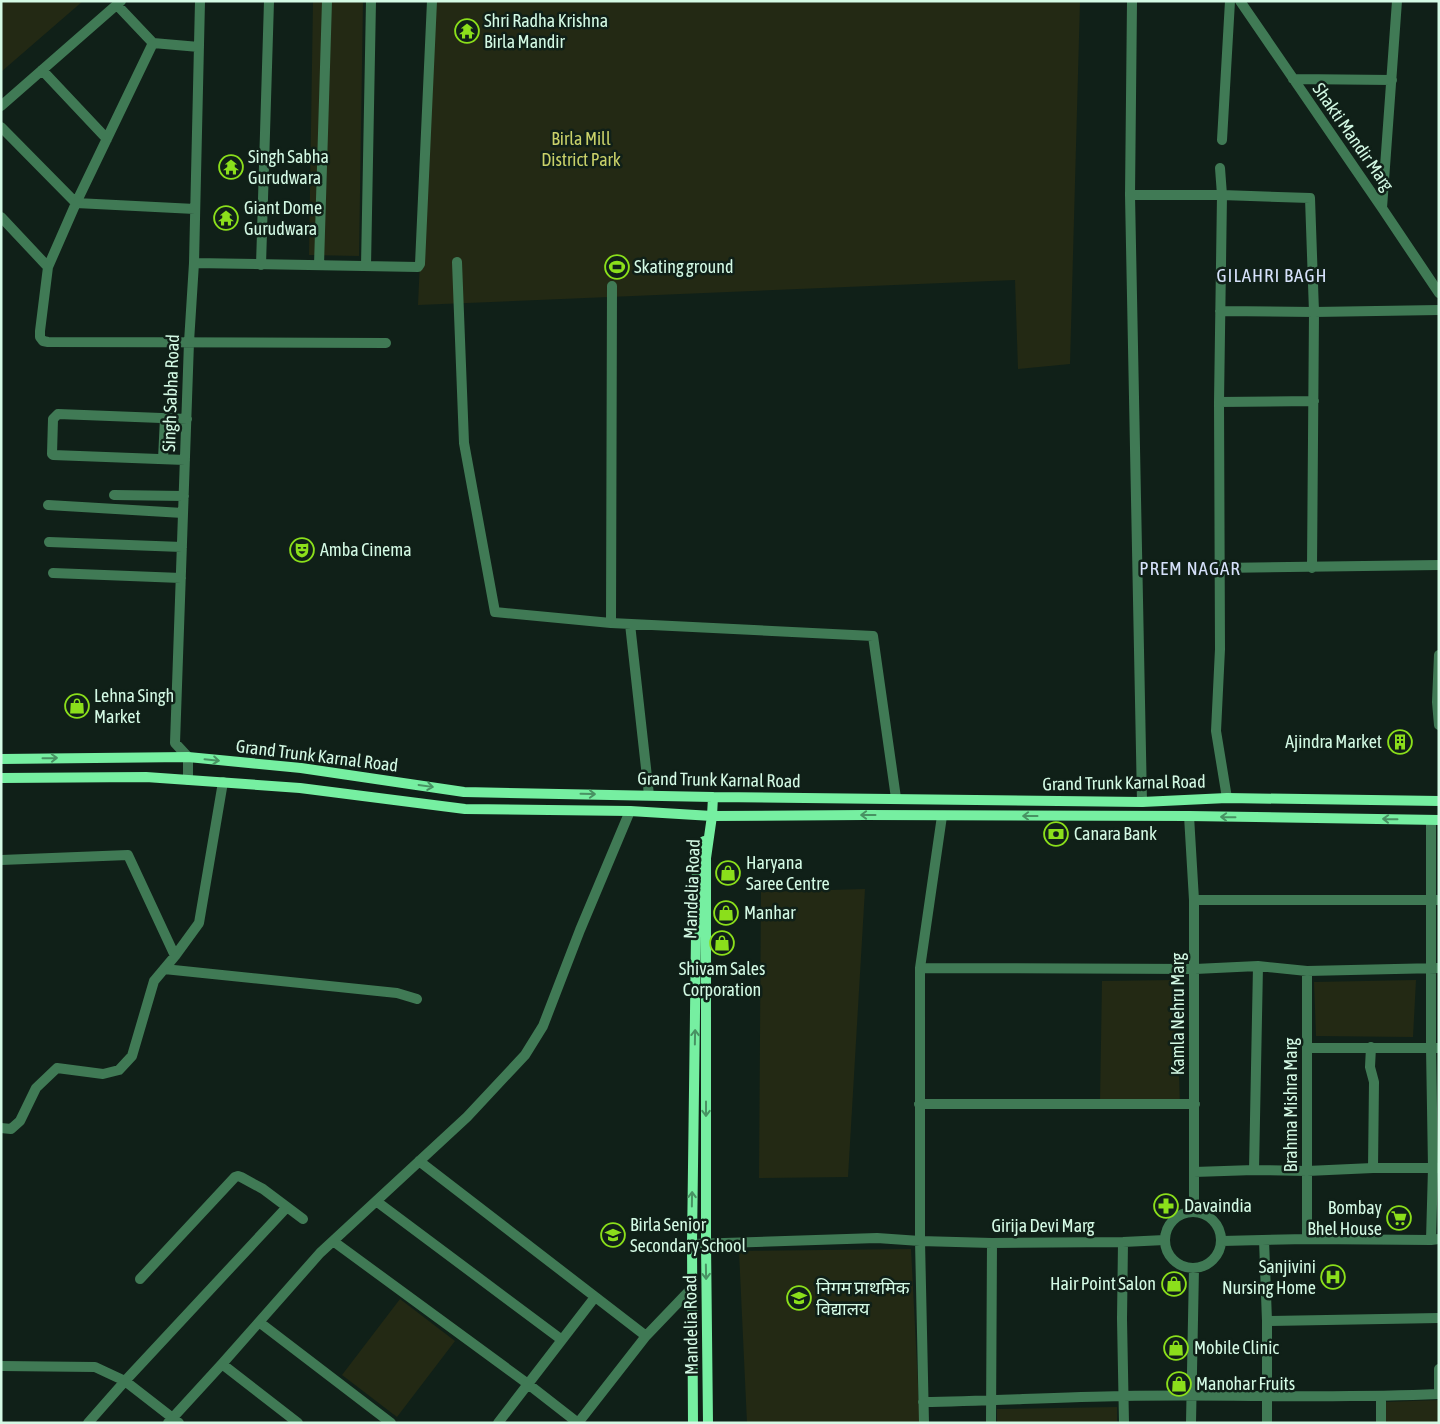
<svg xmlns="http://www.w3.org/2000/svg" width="1440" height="1424" viewBox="0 0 1440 1424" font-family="'Asap Condensed','Noto Sans Devanagari',sans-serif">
  <rect width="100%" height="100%" fill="#102018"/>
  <path fill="#232914" d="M1,1H83L1,72Z
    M313,1H363L359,256L309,255Z
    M432,1H1080L1070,364L1018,369L1015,280L418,305Z
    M865,889L848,1177L759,1178L761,892Z
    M1176,980L1180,1106L1100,1103L1102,981Z
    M1416,980L1413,1037L1316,1036L1314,982Z
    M911,1249L920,1423H747L739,1251Z
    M400,1299L455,1341L397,1417L342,1375Z
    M1439,1400V1423H1385V1402Z
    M1117,1407V1423H997V1409Z"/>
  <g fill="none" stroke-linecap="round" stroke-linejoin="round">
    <path stroke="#407a55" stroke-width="10" d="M1132,1L1130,195L1142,802
      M1240,1L1382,208L1439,293
      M117,5L153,43L199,47
      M153,43L76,203L48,267L40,331V337L43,341L48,342L386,343
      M42,70L107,139
      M1293,79L1392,80
      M1,106L121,1
      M1,127L76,203L195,209
      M1222,140L1230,1
      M1220,168L1222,195L1219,402L1220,649L1216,731L1227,798
      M1130,195H1222L1310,198L1314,312L1312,568
      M1382,208L1397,1
      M1,217L48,267
      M457,262L464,443L495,612L611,623
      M194,263L418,267L420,264L432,1
      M261,265L269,1
      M319,265L327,1
      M366,266L371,1
      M612,286L611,623L873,636L896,798
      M1220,311L1314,312L1439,310
      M1219,402L1314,401
      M163,459L165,418
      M185,460L53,455L52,454L53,419L58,414L187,419
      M114,495L184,496
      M48,505L183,513
      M49,542L182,547
      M1219,568L1439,565
      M53,573L181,578
      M630,624L649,795
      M1439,655L1437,702L1439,725
      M188,780V757L175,743L189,342L194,263L200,1
      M1189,816L1194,900V1211
      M1,860L128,855L175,956
      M1194,900H1439
      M920,968L1195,969L1258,966L1307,971L1439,968
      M164,969L397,993L417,999
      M1307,971V1239
      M1371,1047L1370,1067L1374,1082L1373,1168
      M1307,1048H1439
      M919,1104H1195
      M1,1128L11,1129L20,1121L36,1088L57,1068L103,1074L119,1070L132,1056L154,981L175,956L199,923L223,782
      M419,1161L646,1336
      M1254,1170L1258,966
      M1194,1172L1254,1170L1307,1171L1373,1168H1438
      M376,1201L562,1340
      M1165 1240a28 28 0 1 1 56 0a28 28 0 1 1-56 0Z
      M1264,1240L1267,1321V1423
      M1431,1240L1433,1168L1431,1048V820
      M333,1241L528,1384L578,1423
      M1222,1241L1307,1239L1431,1240L1439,1239
      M1123,1242L1122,1319L1124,1423
      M692,1244L877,1238L920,1241L992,1243L1123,1242L1165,1240
      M140,1279L235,1177L238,1176L241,1177L263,1189L303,1219
      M1267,1321L1439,1318
      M259,1322L391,1423
      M222,1364L298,1423
      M1,1366L95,1367L125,1381L179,1423
      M1439,1369V1394
      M923,1402C990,1401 1056,1397 1123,1396C1228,1394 1333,1399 1438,1394
      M88,1423L125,1381L287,1207
      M168,1423L222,1364L320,1253L467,1117L525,1055L543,1026L580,930L630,811
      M498,1423L595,1297
      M578,1423L646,1336L692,1288
      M924,1423L920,1241V968L942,816
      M991,1423L992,1243
      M1191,1423L1194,1268
      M1381,1423V1397"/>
    <path stroke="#76efa1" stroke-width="10" d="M1,759L188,757L301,768L464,792L713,797L1142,802L1227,798L1439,801
      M1,778L146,777L300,788L465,809L630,811L712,816L865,815L1189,816L1439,820
      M693,1423L692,1244L697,858L704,841
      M708,1423L706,1244V858L712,816L713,797"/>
  </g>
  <defs><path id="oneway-shaft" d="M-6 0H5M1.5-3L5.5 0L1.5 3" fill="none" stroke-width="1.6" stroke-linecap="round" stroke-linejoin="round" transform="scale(1.25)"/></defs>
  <g stroke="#489263">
    <use href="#oneway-shaft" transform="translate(50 758) rotate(-1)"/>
    <use href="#oneway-shaft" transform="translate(212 760) rotate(6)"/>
    <use href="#oneway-shaft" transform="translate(426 786) rotate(8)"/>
    <use href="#oneway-shaft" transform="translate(588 794) rotate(1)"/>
    <use href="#oneway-shaft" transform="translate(868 815) rotate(-180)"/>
    <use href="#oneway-shaft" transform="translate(1030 816) rotate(180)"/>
    <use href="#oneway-shaft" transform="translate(1228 817) rotate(-179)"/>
    <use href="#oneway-shaft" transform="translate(1390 819) rotate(-179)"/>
    <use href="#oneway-shaft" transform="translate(695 1037) rotate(-89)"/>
    <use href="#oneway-shaft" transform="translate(706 1109) rotate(90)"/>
    <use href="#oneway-shaft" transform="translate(692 1199) rotate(-89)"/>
    <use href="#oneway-shaft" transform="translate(706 1272) rotate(89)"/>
  </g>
  <defs>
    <g id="temple-ring" transform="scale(1.25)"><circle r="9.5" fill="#102018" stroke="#8bdf1b" stroke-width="1.5"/><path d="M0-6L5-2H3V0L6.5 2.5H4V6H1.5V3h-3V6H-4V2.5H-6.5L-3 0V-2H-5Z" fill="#8bdf1b"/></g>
    <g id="stadium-ring" transform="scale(1.25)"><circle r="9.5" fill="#102018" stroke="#8bdf1b" stroke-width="1.5"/><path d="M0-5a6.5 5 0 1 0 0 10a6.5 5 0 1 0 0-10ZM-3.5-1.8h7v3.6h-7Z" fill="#8bdf1b"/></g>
    <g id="theatre-ring" transform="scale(1.25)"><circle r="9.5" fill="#102018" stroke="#8bdf1b" stroke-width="1.5"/><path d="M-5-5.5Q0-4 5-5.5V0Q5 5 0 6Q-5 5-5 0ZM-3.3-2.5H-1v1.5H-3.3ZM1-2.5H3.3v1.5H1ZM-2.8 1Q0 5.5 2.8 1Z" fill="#8bdf1b"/></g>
    <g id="shop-ring" transform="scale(1.25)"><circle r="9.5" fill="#102018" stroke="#8bdf1b" stroke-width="1.5"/><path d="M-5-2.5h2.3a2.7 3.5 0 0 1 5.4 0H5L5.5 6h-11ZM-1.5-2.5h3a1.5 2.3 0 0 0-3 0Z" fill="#8bdf1b"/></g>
    <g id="building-ring" transform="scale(1.25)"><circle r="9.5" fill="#102018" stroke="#8bdf1b" stroke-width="1.5"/><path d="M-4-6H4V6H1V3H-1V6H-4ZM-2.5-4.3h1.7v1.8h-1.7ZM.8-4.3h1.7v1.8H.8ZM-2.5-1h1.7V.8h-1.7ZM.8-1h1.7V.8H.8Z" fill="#8bdf1b"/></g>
    <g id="bank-ring" transform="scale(1.25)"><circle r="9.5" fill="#102018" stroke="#8bdf1b" stroke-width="1.5"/><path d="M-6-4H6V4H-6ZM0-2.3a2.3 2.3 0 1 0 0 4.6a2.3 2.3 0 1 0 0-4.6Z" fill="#8bdf1b"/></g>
    <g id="pharmacy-ring" transform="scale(1.25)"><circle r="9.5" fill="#102018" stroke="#8bdf1b" stroke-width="1.5"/><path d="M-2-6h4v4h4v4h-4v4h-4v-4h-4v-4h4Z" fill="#8bdf1b"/></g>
    <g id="supermarket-ring" transform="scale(1.25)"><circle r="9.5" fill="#102018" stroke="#8bdf1b" stroke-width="1.5"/><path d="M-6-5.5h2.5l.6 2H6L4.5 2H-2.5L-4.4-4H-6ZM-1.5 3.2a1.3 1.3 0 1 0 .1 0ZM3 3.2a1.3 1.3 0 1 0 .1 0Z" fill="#8bdf1b"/></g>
    <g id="school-ring" transform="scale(1.25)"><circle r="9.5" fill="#102018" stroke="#8bdf1b" stroke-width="1.5"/><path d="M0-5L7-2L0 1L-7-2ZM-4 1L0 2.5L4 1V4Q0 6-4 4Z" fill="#8bdf1b"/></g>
    <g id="hospital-ring" transform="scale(1.25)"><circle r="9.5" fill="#102018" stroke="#8bdf1b" stroke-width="1.5"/><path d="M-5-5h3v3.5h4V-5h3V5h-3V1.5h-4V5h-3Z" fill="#8bdf1b"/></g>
  </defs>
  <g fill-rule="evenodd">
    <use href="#temple-ring" x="467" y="31"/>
    <use href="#temple-ring" x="231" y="167"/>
    <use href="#temple-ring" x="226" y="218"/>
    <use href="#stadium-ring" x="617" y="267"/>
    <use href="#theatre-ring" x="302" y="550"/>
    <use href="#shop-ring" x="77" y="706"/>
    <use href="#building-ring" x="1400" y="742"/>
    <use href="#bank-ring" x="1056" y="834"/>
    <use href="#shop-ring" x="728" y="873"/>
    <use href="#shop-ring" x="726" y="913"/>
    <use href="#shop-ring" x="722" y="943"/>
    <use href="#pharmacy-ring" x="1166" y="1206"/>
    <use href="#supermarket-ring" x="1399" y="1218"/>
    <use href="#school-ring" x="613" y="1235"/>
    <use href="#hospital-ring" x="1333" y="1277"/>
    <use href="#shop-ring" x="1174" y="1284"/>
    <use href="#school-ring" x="799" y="1298"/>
    <use href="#shop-ring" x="1176" y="1348"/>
    <use href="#shop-ring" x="1179" y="1384"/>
  </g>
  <g text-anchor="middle" stroke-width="5" stroke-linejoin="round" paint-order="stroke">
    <g font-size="18" fill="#d4fae5" stroke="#102018" text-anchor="start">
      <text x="484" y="27">Shri Radha Krishna<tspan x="484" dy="21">Birla Mandir</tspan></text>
      <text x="248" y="163">Singh Sabha<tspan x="248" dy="21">Gurudwara</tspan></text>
      <text x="244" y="214">Giant Dome<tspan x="244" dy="21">Gurudwara</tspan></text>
      <text x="634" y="273">Skating ground</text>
      <text x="320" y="556">Amba Cinema</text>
      <text x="94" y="702">Lehna Singh<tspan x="94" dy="21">Market</tspan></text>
      <text x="1382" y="748" text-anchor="end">Ajindra Market</text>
      <text x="1074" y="840">Canara Bank</text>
      <text x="746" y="869">Haryana<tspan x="746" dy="21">Saree Centre</tspan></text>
      <text x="744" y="919">Manhar</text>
      <text x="722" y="975" text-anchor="middle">Shivam Sales<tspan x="722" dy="21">Corporation</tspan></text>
      <text x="1184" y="1212">Davaindia</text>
      <text x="1382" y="1214" text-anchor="end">Bombay<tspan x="1382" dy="21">Bhel House</tspan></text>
      <text x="630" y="1231">Birla Senior<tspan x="630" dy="21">Secondary School</tspan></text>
      <text x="1316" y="1273" text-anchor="end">Sanjivini<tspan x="1316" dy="21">Nursing Home</tspan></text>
      <text x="1156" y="1290" text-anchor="end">Hair Point Salon</text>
      <text x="816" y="1294">निगम प्राथमिक<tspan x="816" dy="21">विद्यालय</tspan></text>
      <text x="1194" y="1354">Mobile Clinic</text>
      <text x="1196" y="1390">Manohar Fruits</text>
    </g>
    <g font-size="18" fill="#d4fae5" stroke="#102018">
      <text transform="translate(1353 137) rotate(55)" y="6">Shakti Mandir Marg</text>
      <text transform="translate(171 393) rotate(-88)" y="6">Singh Sabha Road</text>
      <text transform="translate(317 756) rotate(7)" y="6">Grand Trunk Karnal Road</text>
      <text transform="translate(719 780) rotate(1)" y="6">Grand Trunk Karnal Road</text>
      <text transform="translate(1124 783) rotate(-1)" y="6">Grand Trunk Karnal Road</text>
      <text transform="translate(692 889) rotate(-88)" y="6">Mandelia Road</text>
      <text transform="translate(1178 1014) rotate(-90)" y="6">Kamla Nehru Marg</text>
      <text transform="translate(1291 1105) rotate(-90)" y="6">Brahma Mishra Marg</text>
      <text x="1043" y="1232">Girija Devi Marg</text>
      <text transform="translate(691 1325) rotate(-91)" y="6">Mandelia Road</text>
    </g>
    <g font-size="18" fill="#c9d169" stroke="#102018">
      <text x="581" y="145">Birla Mill<tspan x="581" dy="21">District Park</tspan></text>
    </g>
    <g font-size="19" letter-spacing="1" fill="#d6e1fa" stroke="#102018">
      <text x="1272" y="282">GILAHRI BAGH</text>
      <text x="1190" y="575">PREM NAGAR</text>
    </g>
  </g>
  <rect width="1440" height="1424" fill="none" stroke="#d4fae5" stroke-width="5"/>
</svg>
